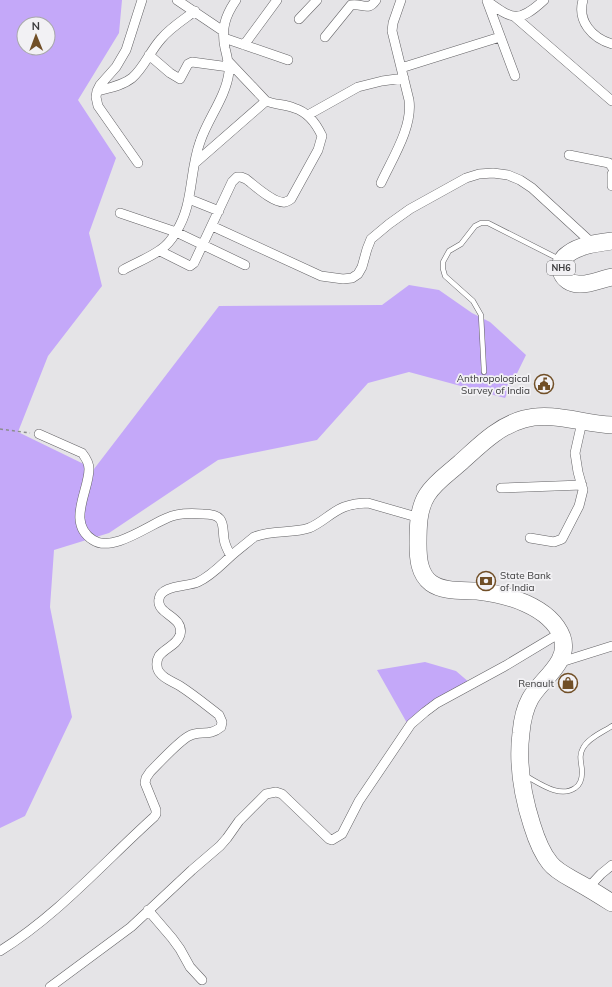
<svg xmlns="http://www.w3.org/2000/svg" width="612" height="987" viewBox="0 0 612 987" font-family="Mulish,sans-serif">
  <rect width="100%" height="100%" fill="#e5e4e7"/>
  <path fill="#c4a8f9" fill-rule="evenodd" d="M0,0H122L119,33L78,100L116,158L89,233L102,286L48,356L18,432L94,469L219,306L382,305L409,285L439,290L472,313L490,322L526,355L505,398L409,372L368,383L317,440L218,460L109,533L54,550L50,607L72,717L25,816L0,828ZM24,24H48V48H24Z
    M425,662L456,671L470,683L407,723L377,670Z"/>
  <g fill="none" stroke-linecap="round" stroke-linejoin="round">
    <g stroke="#636265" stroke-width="5.5">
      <path id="lane" d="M484,372L481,315L473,301L445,276L443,269V262L449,251L461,244L475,226L481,223H488L559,259
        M524,775C538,782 559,799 575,788C580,785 582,779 582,772C582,763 578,757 583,748C588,738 603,732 612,726"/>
    </g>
    <g stroke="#636265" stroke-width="10">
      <path id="street" d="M177,0L223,31
        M583,0C577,21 592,38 612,44
        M487,1L515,76
        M487,1C513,20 519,23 544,0
        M515,17L612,101
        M299,19L317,0
        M325,37L351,5C363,3 368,12 376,0
        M224,38L288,60
        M244,45L277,0
        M149,55L170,73L180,79L188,64L192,62L229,67
        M401,68L500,37
        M97,91C108,88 122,86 132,78C144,68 150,51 161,39C170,28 183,20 195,11
        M308,115L358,87L382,81L404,78
        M569,155L609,163L612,167
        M138,163L98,106L96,97L97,91L100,85L116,67L126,50L142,0
        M195,163L266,101
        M612,174V186
        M381,183C392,159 413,127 409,100L392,31L393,23L401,0
        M189,199L219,211
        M120,213L176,232L245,265
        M212,226L321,276L343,279L352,278L358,274L362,267L367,249L371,239L389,224L410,209L466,178L479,174L493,173L508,175L520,180L532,188L593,244
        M160,251L190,266L194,263L232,182L237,177H241L246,179C254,185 274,204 285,202C286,202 290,200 291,199L318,150L322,136C316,123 308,112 294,108C285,104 275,105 266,101L229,62
        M123,270C135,263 149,258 160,250C168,245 172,239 176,232C194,204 189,172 200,142C208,118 226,97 229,72C229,64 227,56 225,48C221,29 225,16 236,0
        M39,434L82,453C86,458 89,463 89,469C89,491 66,523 93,540C112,553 149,525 167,518C177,513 191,513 203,514C208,514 216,514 220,519C224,524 223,533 224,539C225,546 228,551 231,556
        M501,488L582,485
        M530,538L554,542L562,539L579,506L583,490L578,472L575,453L582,422
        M558,663L612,646
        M588,888L601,874L612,865
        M148,910L172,938L180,949L190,967L202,980
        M0,951C58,915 104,862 154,817L156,814V810L145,783L146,778L150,772C159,763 179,741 189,736C200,730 209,737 221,727L222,722L219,715C206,705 194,695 180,686C174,682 164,679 160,673C156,669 156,661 159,656C165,648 177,645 180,635C185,616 156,615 159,599C161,585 187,587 198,582C211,576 220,566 231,556C239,549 247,543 254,537C272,529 292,534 309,528C322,523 331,512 344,507C352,504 360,503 368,503L420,518
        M50,987L131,927L192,870L220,846L227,838L239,821L266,794L276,792L282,794L329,839L332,840L342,834L359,801L411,724L425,712L437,703L505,666L560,633"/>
    </g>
    <g stroke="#636265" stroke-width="18">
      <path id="highway" d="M612,241C597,243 580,245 568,254C553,264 562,284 579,284C590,285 601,279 612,277
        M612,425C583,424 552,411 524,419C498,426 479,446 460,463C449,473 435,482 427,495C418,509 418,528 418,544C418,558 419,574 431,583C443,592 463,590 477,591C506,594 550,606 562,637C571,662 540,680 530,699C524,710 522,722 521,733C517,765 522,794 532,825C536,838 541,852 550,863C557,872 569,877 579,883C590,889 601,896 612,903"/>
    </g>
    <path stroke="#8d8d8f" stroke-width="1.5" stroke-dasharray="3 3" stroke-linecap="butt" d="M0,429L30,433"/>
    <use href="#lane" stroke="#fff" stroke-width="4.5"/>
    <use href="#street" stroke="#fff" stroke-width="9"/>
    <use href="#highway" stroke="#fff" stroke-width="17"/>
  </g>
  <defs>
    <g id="civic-ring" transform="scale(1)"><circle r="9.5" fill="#f2f1f4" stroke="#714f27" stroke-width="1.5"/><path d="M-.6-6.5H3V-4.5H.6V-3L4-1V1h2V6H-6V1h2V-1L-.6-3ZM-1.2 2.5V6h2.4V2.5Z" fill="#714f27"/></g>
    <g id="bank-ring" transform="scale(1)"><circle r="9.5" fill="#f2f1f4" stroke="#714f27" stroke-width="1.5"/><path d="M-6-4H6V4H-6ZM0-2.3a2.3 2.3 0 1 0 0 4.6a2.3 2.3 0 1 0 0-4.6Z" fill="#714f27"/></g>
    <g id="shop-ring" transform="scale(1)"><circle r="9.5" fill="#f2f1f4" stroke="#714f27" stroke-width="1.5"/><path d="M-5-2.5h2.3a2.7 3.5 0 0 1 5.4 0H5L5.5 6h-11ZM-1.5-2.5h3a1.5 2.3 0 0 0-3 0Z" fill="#714f27"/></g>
  </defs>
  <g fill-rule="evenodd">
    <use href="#civic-ring" x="544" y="384"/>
    <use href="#bank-ring" x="486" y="581"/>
    <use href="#shop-ring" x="568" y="683"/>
  </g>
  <g text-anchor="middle" stroke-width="3.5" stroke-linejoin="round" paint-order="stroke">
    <rect fill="#f2f1f4" stroke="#717172" stroke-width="1" x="547" y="261" width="28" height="14" rx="3"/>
    <g font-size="9" font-weight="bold" fill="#3a3a3b">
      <text x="561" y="271">NH6</text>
    </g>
    <g font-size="10" fill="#3a3a3b" stroke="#f2f1f4" text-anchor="end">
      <text x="530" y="382">Anthropological<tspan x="530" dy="12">Survey of India</tspan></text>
      <text x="500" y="579" text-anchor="start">State Bank<tspan x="500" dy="12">of India</tspan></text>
      <text x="554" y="687">Renault</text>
    </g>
  </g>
  <g transform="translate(36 36) rotate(359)"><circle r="19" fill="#f2f1f4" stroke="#a8a8aa"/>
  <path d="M0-3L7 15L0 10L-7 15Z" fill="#714f27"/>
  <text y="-6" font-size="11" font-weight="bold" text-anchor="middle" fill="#3a3a3b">N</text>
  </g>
</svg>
